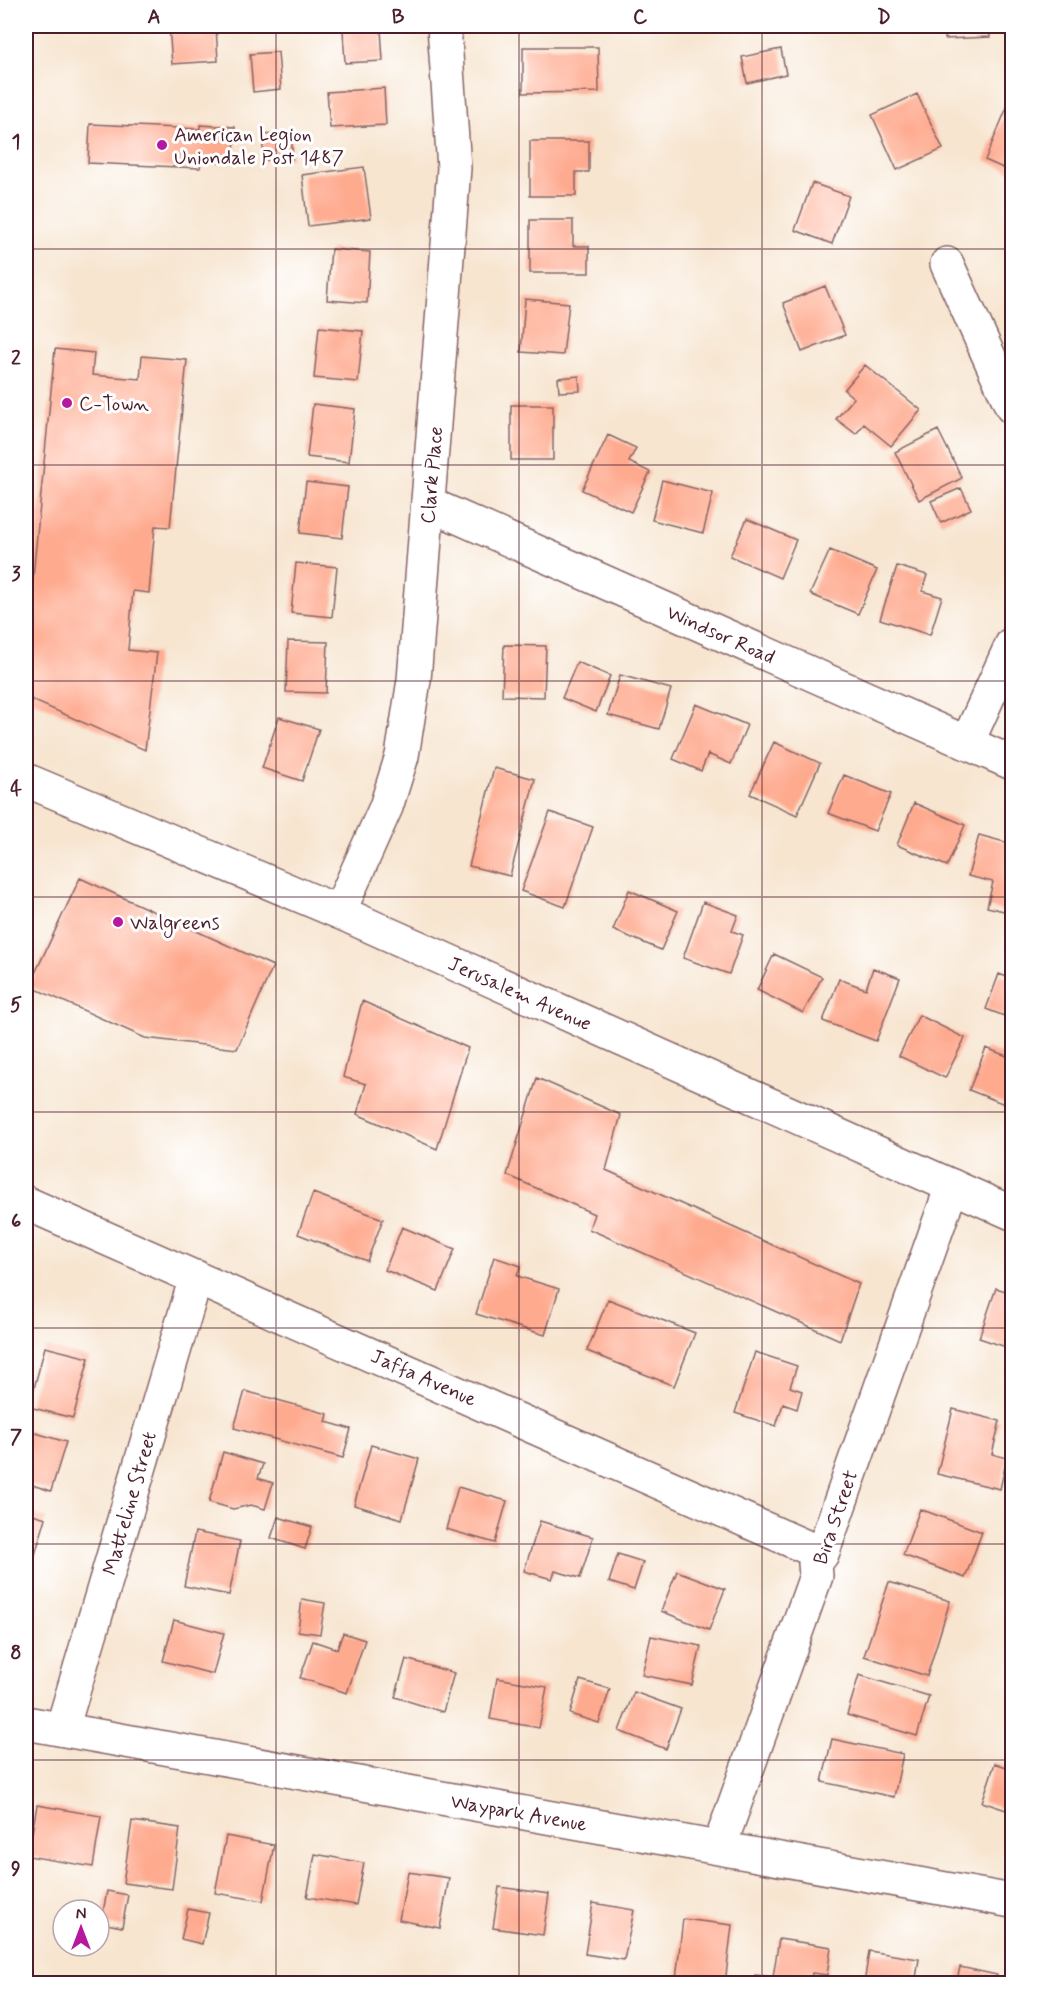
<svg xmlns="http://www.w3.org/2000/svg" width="1038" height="2009" viewBox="0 0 1038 2009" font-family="Mynerve,sans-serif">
  <rect width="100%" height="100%" fill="#fff"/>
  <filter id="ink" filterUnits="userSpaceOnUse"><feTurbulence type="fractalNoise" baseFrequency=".0167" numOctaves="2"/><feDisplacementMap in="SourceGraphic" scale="12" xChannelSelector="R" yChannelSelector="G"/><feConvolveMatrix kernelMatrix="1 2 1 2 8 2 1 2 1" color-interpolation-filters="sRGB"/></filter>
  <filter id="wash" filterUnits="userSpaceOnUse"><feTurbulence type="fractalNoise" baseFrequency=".008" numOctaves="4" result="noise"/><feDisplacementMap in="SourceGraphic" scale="24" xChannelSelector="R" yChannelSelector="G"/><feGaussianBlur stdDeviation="1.35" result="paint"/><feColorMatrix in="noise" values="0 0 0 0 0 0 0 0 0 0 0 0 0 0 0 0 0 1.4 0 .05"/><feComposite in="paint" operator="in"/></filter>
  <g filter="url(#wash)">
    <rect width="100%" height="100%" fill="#f7e5d0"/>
    <g id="blocks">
      <path fill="#feaa8f" d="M169,26H216L218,61L172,64Z
        M945,26H990V37L945,39Z
        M381,29L383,61L345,63L343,30Z
        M523,47H598L599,92L523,93Z
        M781,49L786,74L747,83L742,57Z
        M278,52L281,89L253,92L250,54Z
        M384,88L386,125L330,128L327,92Z
        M917,94L943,149L897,170L872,115Z
        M1010,100L1012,101V172L985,160Z
        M90,124L200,129V125L235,127L234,163L201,161L200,168L88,163Z
        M292,133V159L264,160L262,135Z
        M530,141H589V172H576V196H530Z
        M364,167L371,218L308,226L302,175Z
        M812,183L849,196L832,244L795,230Z
        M530,220H573V246H589V273H530Z
        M331,249L370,252L367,303L327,300Z
        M825,286L845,335L802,352L783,303Z
        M525,299L569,303L563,355L521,352Z
        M319,327L363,331L358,382L314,378Z
        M55,349L94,353L92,375L140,379L142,356L187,360L170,527L155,526L149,593L133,591L128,650L157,653L145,750L32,700L26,691L27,639Z
        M865,365L921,410L891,446L864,424L856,434L836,419L854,398L844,390Z
        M579,376L580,391L559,392L558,378Z
        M313,404L355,409L349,462L307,457Z
        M511,405H553V460H511Z
        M938,430L962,478L919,500L895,452Z
        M608,435L636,448L629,462L650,472L631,512L582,490Z
        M662,480L713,493L703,533L652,520Z
        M306,482L348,487L342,538L300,533Z
        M961,488L971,509L941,523L931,501Z
        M747,519L796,540L780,578L730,556Z
        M830,550L877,570L858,614L810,594Z
        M296,563L337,567L332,617L291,613Z
        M897,566L927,575L922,591L942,597L930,635L880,619Z
        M288,641L328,642L326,693L286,692Z
        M504,645L546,646L544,697L502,696Z
        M577,662L610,676L596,712L562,698Z
        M620,675L671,689L659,729L608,715Z
        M696,704L747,725L731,764L708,754L701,771L673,759Z
        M279,717L319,729L302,781L262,768Z
        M774,742L820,763L797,815L750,794Z
        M494,768L535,779L510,876L469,866Z
        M844,775L891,794L875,831L828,813Z
        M914,803L965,825L947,866L897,845Z
        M550,812L593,827L565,907L521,891Z
        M979,835L1012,844V913L987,907L993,882L968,876Z
        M80,878L273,966L237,1049L145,1038L29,986Z
        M629,890L678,911L661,950L613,930Z
        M703,902L738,915L732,931L743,935L729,974L683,958Z
        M774,954L822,977L803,1013L757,990Z
        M873,968L900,978L876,1041L823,1021L839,979L866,989Z
        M999,974L1012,979V1019L986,1009Z
        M362,1001L468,1048L437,1149L357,1114L366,1084L343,1077Z
        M919,1015L965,1038L945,1078L899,1056Z
        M986,1048L1012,1058V1107L969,1090Z
        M537,1078L621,1115L606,1170L859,1284L840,1340L589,1229L594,1214L507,1175Z
        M313,1193L383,1219L367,1261L298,1234Z
        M402,1227L455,1249L438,1291L385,1270Z
        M494,1257L521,1266L517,1276L559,1289L545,1335L476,1314Z
        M996,1288L1012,1293V1349L979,1338Z
        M608,1299L695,1333L674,1386L587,1351Z
        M45,1347L89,1358L73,1418L29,1407Z
        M755,1352L797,1366L790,1387L802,1391L797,1409L783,1404L776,1426L735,1413Z
        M245,1391L328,1414L326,1422L351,1429L343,1458L234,1428Z
        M953,1409L1000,1421L992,1454L1007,1458L1000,1489L937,1474Z
        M26,1430L66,1442L51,1491L26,1483Z
        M371,1445L419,1459L402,1519L354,1505Z
        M223,1452L263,1464L258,1478L273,1483L265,1509L251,1505L233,1509L209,1502Z
        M458,1487L507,1501L495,1543L446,1529Z
        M920,1509L982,1532L965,1578L903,1555Z
        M26,1512L46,1518L30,1571L26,1570Z
        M278,1517L312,1527L305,1549L271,1538Z
        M540,1521L593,1537L580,1578L555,1571L552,1579L524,1571Z
        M195,1532L240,1541L229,1595L184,1586Z
        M618,1554L643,1562L634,1590L609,1582Z
        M677,1571L725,1589L709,1630L661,1611Z
        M889,1582L950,1601L927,1676L864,1656Z
        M302,1599L325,1603L320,1634L298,1631Z
        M174,1620L224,1633L213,1674L163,1661Z
        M343,1633L365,1640L347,1693L300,1678L313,1641L337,1649Z
        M651,1636L701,1646L692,1685L642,1675Z
        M406,1659L454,1673L443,1712L395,1697Z
        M859,1675L929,1696L917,1736L847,1715Z
        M497,1678L547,1687L539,1728L490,1719Z
        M580,1680L610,1689L599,1723L570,1714Z
        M634,1692L681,1709L666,1749L619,1731Z
        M832,1739L903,1754L894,1797L822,1782Z
        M995,1763L1012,1769V1812L982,1802Z
        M37,1805L101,1816L93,1867L28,1856Z
        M132,1821L180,1828L172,1889L123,1883Z
        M226,1836L274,1845L263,1901L215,1893Z
        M315,1854L364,1863L356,1905L307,1897Z
        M408,1872L449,1878L440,1928L399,1920Z
        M499,1887L549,1894L543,1935L493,1928Z
        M107,1891L128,1895L122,1927L101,1923Z
        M593,1903L634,1910L624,1960L585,1954Z
        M188,1909L209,1913L202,1944L181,1939Z
        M683,1919L732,1925L725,1984L676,1979Z
        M779,1939L831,1947L827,1975L812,1973L810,1984H754L755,1975L773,1977Z
        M869,1951L919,1959L915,1984H864Z
        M960,1967L997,1975L995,1984H956Z"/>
    </g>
  </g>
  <g filter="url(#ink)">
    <use href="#blocks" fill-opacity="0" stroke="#876465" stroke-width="1.5"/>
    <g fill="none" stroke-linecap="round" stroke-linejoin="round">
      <g stroke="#876465" stroke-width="36">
        <path id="minor" d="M947,264L1012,407
          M429,504L1012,763
          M967,743L1012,644
          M339,912L386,807L402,756L414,680L454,168L444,26
          M26,1203L822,1554
          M26,1723L1012,1901
          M62,1729L196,1277
          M719,1848L816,1576L815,1563L822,1554L952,1186"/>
      </g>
      <g stroke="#876465" stroke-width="36">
        <path id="major" d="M26,780L339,912L1012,1213"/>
      </g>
      <use href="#minor" stroke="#fff" stroke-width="33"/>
      <use href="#major" stroke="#fff" stroke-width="33"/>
    </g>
  </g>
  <path fill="none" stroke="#4a1f2b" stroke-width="1.5" stroke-opacity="0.55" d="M276,26V1984M519,26V1984M762,26V1984M26,249H1012M26,465H1012M26,681H1012M26,897H1012M26,1112H1012M26,1328H1012M26,1544H1012M26,1760H1012"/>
  <g fill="#b5179e" stroke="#fff" stroke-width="2">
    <circle cx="162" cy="145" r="6"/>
    <circle cx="67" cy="403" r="6"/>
    <circle cx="118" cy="922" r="6"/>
  </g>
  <g text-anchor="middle" stroke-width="6" stroke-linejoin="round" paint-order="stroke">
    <g font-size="20" fill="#4a1f2b" stroke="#fff" text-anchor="start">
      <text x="174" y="141">American Legion<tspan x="174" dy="23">Uniondale Post 1487</tspan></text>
      <text x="79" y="410">C-Town</text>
      <text x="130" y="929">Walgreens</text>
    </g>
    <g font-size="20" fill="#4a1f2b" stroke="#fff">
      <text transform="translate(431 475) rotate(-85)" y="7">Clark Place</text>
      <text transform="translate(721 634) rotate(24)" y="7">Windsor Road</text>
      <text transform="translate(520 993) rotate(24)" y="7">Jerusalem Avenue</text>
      <text transform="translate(424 1377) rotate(24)" y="7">Jaffa Avenue</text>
      <text transform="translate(129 1503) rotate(-74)" y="7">Matteline Street</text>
      <text transform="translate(835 1517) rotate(-71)" y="7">Bira Street</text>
      <text transform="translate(519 1812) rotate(10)" y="7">Waypark Avenue</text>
    </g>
  </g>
  <rect width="1038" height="2009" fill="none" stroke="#fff" stroke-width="66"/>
  <g transform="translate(81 1928)"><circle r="28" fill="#ffffff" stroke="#b7a5aa" stroke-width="1.5"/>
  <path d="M0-4.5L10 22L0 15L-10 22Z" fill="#b5179e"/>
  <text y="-9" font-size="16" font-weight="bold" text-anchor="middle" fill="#4a1f2b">N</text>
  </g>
  <rect x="33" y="33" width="972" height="1943" fill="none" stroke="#4a1f2b" stroke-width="2"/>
  <g font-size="20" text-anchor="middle" font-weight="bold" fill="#4a1f2b">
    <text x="154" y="23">A</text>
    <text x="398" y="23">B</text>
    <text x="640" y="23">C</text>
    <text x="884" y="23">D</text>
    <text x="16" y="148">1</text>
    <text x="16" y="364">2</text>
    <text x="16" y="580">3</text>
    <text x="16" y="795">4</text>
    <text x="16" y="1011">5</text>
    <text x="16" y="1227">6</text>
    <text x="16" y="1443">7</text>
    <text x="16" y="1659">8</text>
    <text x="16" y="1875">9</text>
  </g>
</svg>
